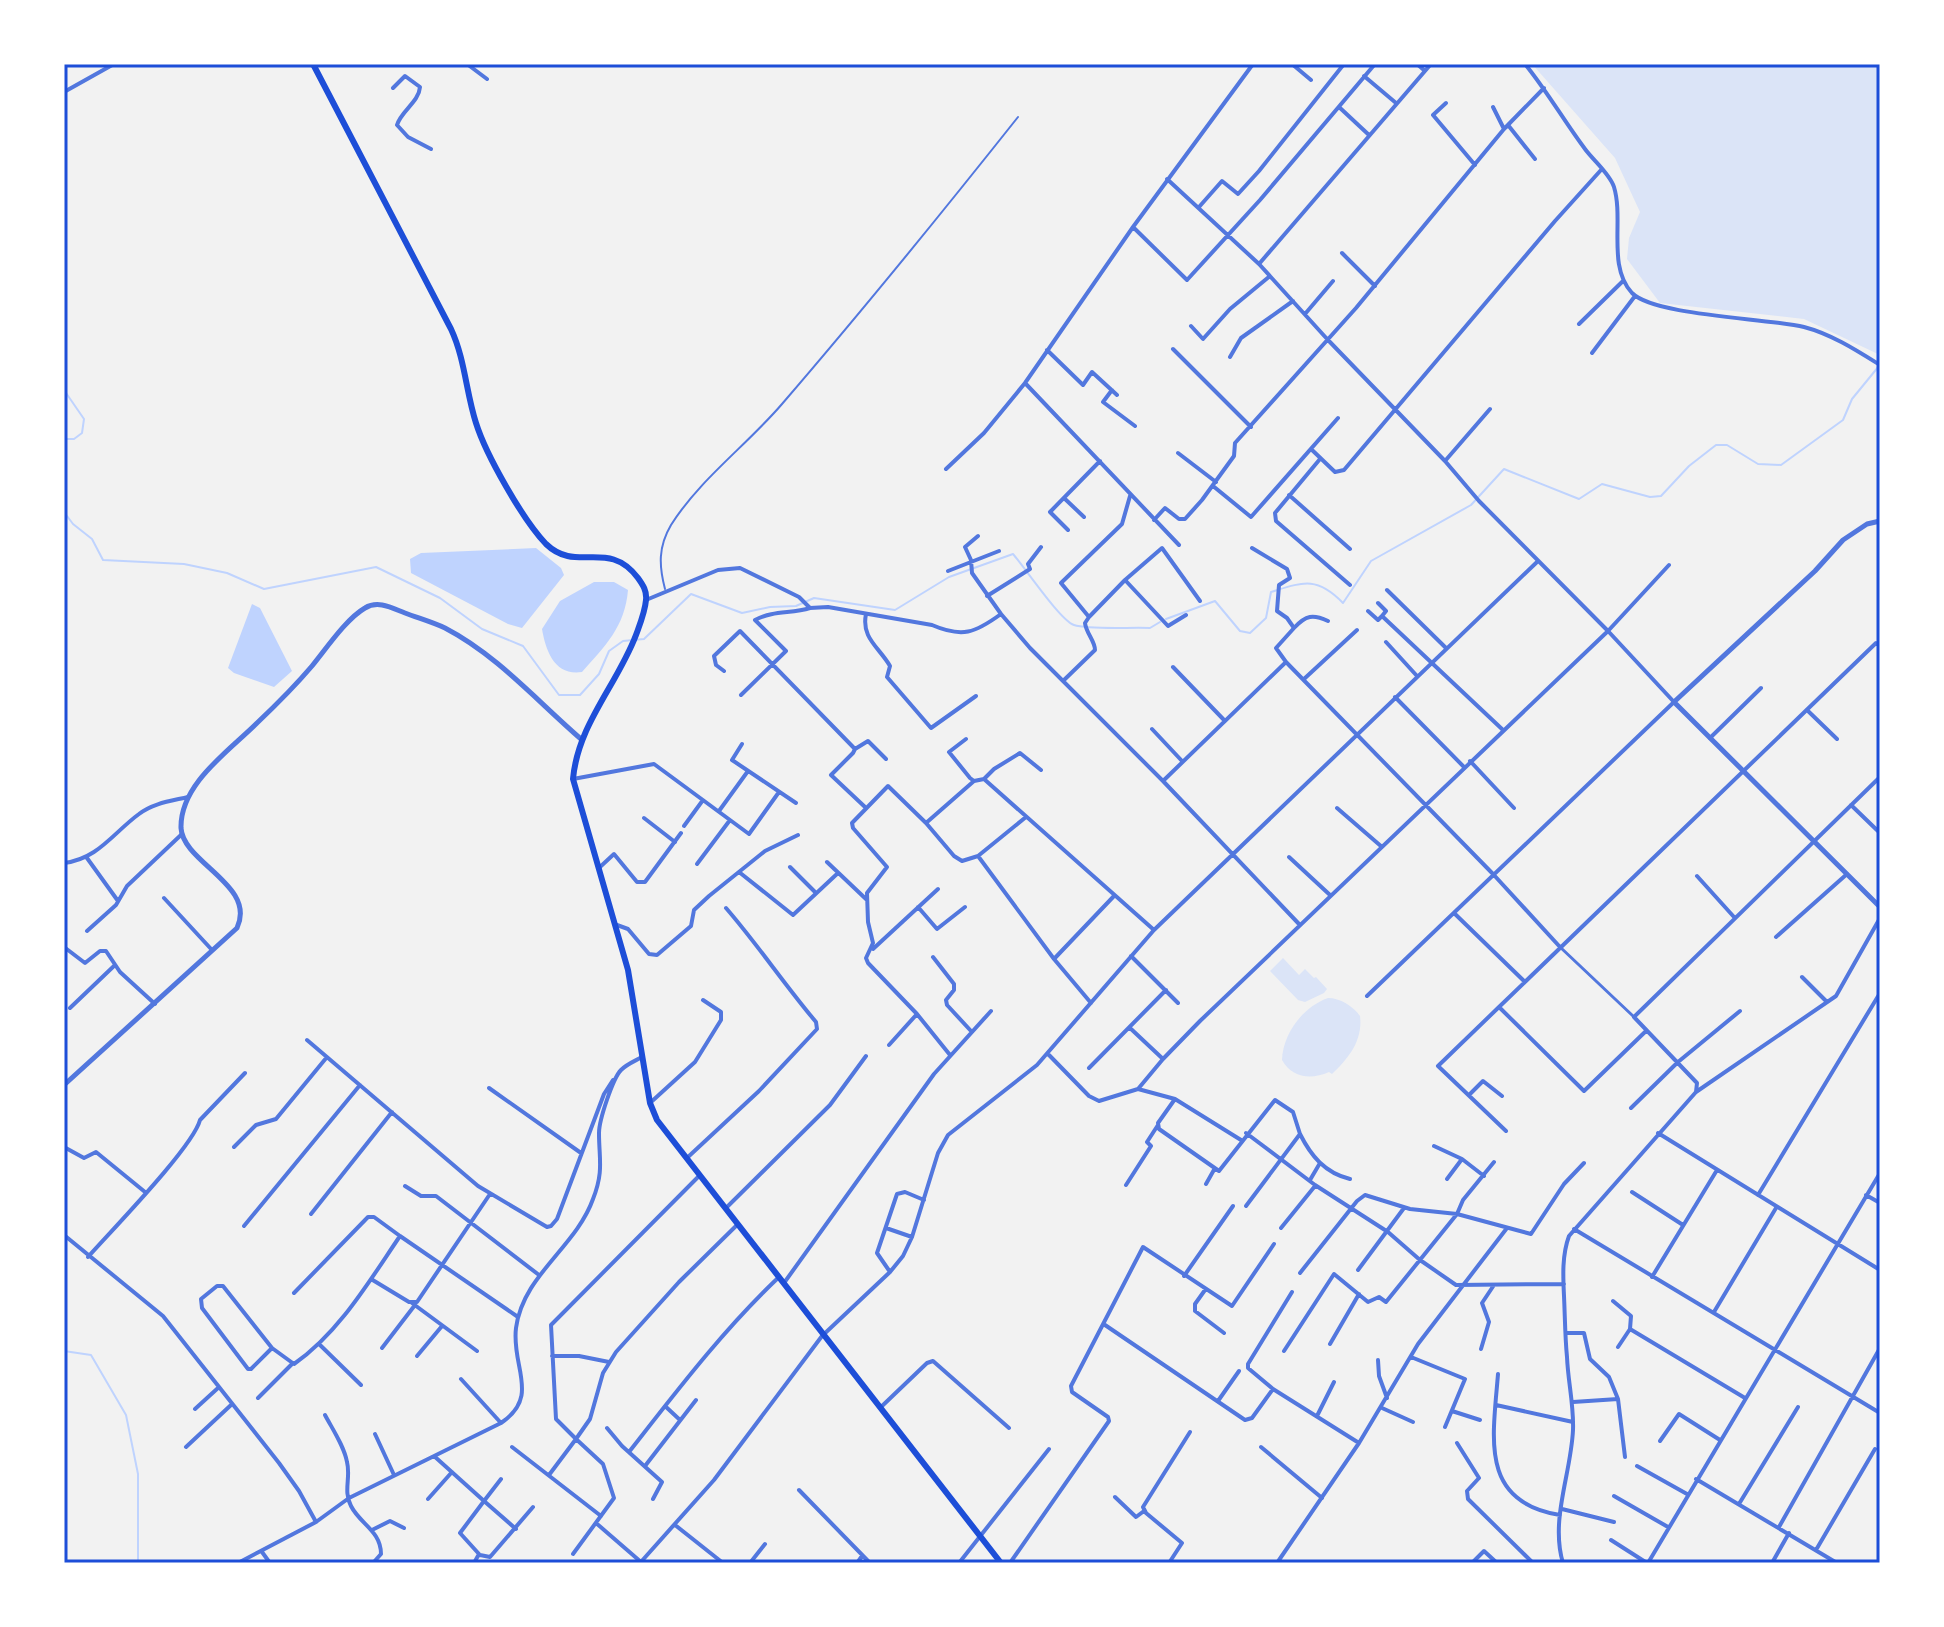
<svg xmlns="http://www.w3.org/2000/svg" width="1944" height="1627" viewBox="0 0 1944 1627" font-family="Poppins,sans-serif">
  <rect width="100%" height="100%" fill="#f2f2f2"/>
  <path fill="#dbe4f7" d="M1532,64H1880V355L1804,319L1660,303L1627,259L1629,238L1640,212L1615,158Z
    M1283,958L1299,975L1305,969L1314,978L1316,977L1327,989L1324,993L1305,1002L1298,1000L1270,971Z
    M1328,998C1340,998 1353,1006 1360,1016C1363,1040 1349,1058 1332,1074L1329,1072C1311,1080 1292,1078 1282,1060C1283,1033 1303,1007 1328,998Z"/>
  <path fill="#bfd3fe" d="M536,548L561,568L564,575L522,628L508,624L411,573L410,559L421,553Z
    M594,582H614L628,590C625,627 605,646 582,672C555,676 546,652 542,629L560,601Z
    M252,604L260,608L292,671L274,687L234,673L228,668Z"/>
  <g fill="none" stroke-linecap="round" stroke-linejoin="round">
    <path stroke="#bfd3fe" stroke-width="2" d="M64,390L84,419L82,433L74,439H64
      M64,512L73,524L92,539L103,560L184,564L227,573L264,589L376,567L440,598L482,629L523,646L559,695H580L599,674L609,651L623,641L644,639L691,594L742,613L770,607L796,606L814,598L895,610L949,577L1013,554C1026,569 1060,620 1074,625C1089,630 1132,627 1150,628L1160,622
      M1166,619L1215,601L1240,631L1250,633L1266,618L1271,592C1303,582 1317,576 1343,603L1371,561L1471,505L1504,469L1579,499L1602,484L1650,497L1661,496L1689,466L1716,445H1727L1758,464L1781,465L1843,420L1852,399L1879,366
      M64,1351L91,1355L126,1415L138,1474V1563"/>
    <path stroke="#5277de" stroke-width="2" d="M665,589C659,566 658,547 671,525C700,479 747,445 782,404C863,310 941,214 1018,117"/>
    <path stroke="#5277de" stroke-width="3" d="M1560,947L1633,1016"/>
    <path stroke="#5277de" stroke-width="4" d="M467,64L487,79
      M1292,64L1311,80
      M1417,64L1425,71
      M1525,64C1547,91 1564,121 1585,149C1593,160 1610,174 1614,187C1624,220 1607,266 1632,293C1655,316 1766,318 1804,327C1831,334 1856,350 1880,365
      M1364,76L1396,103
      M393,88L405,76L420,87C419,102 401,111 397,125L408,137L431,149
      M64,92L114,64
      M1446,103L1433,115L1475,165
      M1339,107L1369,135
      M1493,107L1504,129
      M1508,125L1535,159
      M1167,179L1259,264L1328,340L1445,461L1479,501L1608,631L1674,702L1367,996
      M1199,207L1222,181L1238,194L1259,171L1344,64
      M1133,227L1187,280L1260,200L1375,64
      M1342,253L1375,286
      M1259,264L1431,64
      M1305,314L1333,281
      M1579,324L1623,281
      M1191,326L1203,339L1230,309L1270,276
      M1173,349L1251,427
      M1047,350L1083,385L1092,372L1117,395
      M1592,353L1635,296
      M1230,357L1241,338L1293,301
      M1025,383L1179,545
      M1112,390L1103,402L1135,426
      M1311,449L1335,472L1344,470L1555,221L1601,170
      M1178,453L1216,482
      M1320,459L1275,513L1276,521L1350,585
      M1445,461L1490,409
      M946,469L984,433L1025,383L1133,227L1253,64
      M1213,486L1251,517L1338,418
      M1289,495L1350,549
      M1130,496L1122,524L1061,583L1089,617L1125,580L1162,548L1200,601
      M1064,498L1084,517
      M1154,520L1165,508L1179,519H1185L1202,500L1234,456L1235,443L1356,308L1504,129L1544,88
      M1068,530L1050,512L1100,461
      M978,536L965,547L971,560L972,573L1001,614L1030,648L1163,781L1299,924
      M1252,548L1287,569L1290,578L1279,585L1277,611L1287,618L1294,628L1276,648L1286,662L1493,874L1560,947
      M948,571L999,551
      M1125,580L1168,626L1186,615
      M1387,590L1446,648
      M987,596L1030,569L1028,564L1041,547
      M646,600L718,570L740,568L799,597L810,608L828,607L932,625C962,638 975,633 1001,614
      M1378,603L1386,611L1382,616
      M1368,611L1378,620L1382,616L1503,730
      M866,614C861,638 879,647 890,666L887,677L931,728L976,696
      M1294,628C1306,615 1313,614 1328,621
      M1386,642L1417,676
      M1173,667L1225,721
      M724,671L716,665L714,656L740,631L855,749L853,753L831,775L865,807
      M1304,679L1357,630
      M1063,681L1095,650C1095,641 1086,633 1085,623L1089,617
      M741,695L786,651L755,620C774,610 791,614 810,608
      M1395,697L1464,767
      M1808,711L1837,739
      M1152,729L1182,761
      M1710,738L1761,688
      M966,739L949,752L970,778L974,781L984,779L1154,930L1537,562
      M742,744L732,760L796,803
      M855,749L868,741L886,759
      M1470,761L1514,808
      M573,779L654,764L749,834L779,792
      M984,779L994,769L1020,753L1041,770
      M1163,781L1286,662
      M1851,805L1880,833
      M1337,808L1382,847
      M719,811L748,771
      M644,818L675,842
      M926,823L974,781
      M684,826L703,800
      M978,856L1054,959L1091,1003
      M1289,857L1330,895
      M87,858L118,901
      M827,862L867,900
      M64,863C98,859 113,833 139,814C153,803 171,801 188,797
      M697,864L730,820
      M600,867L614,854L637,882H645L681,833
      M790,867L816,893
      M739,872L793,915L838,873
      M1697,876L1734,917
      M164,898L212,950
      M918,907L937,929L965,907
      M1454,913L1524,981
      M617,925L628,929L649,954L657,955L691,926L694,910L709,896L765,851L798,835
      M87,931L116,905L127,886L182,834
      M1776,937L1847,874
      M64,947L85,963L100,951H106L120,972L155,1004
      M873,949L938,889
      M1131,956L1178,1003
      M933,957L954,984V990L946,1000L947,1005L971,1031
      M1054,959L1114,896
      M1802,977L1827,1002
      M1499,1007L1876,643L1880,646
      M70,1008L115,965
      M1130,1028L1163,1059
      M307,1040L478,1186L547,1227L551,1226L557,1219L604,1094L613,1080
      M889,1045L917,1014
      M950,1055L917,1014L868,963L866,958L873,943L868,922L867,893L887,867L853,828L852,823L888,786L926,823L954,856L962,861L978,856L1026,817
      M1049,1055L1089,1096L1099,1101L1138,1089L1175,1099L1241,1140
      M1089,1068L1166,990
      M489,1088L581,1153
      M1138,1089L1163,1059L1200,1021L1608,631L1669,565
      M1696,1092L1697,1083L1634,1017L1880,777
      M1469,1095L1483,1081L1502,1096
      M1175,1099L1158,1123L1159,1129L1219,1171L1275,1100L1293,1112L1300,1134L1246,1206
      M650,1103L695,1062L721,1020V1012L703,1000
      M1631,1108L1678,1062L1740,1011
      M1506,1131L1438,1066L1499,1007L1584,1091L1646,1031
      M1246,1133L1315,1185L1388,1232L1420,1260L1456,1285L1564,1284
      M1658,1133L1880,1270
      M1300,1134C1311,1156 1325,1173 1350,1179
      M1434,1146L1462,1159L1484,1176
      M64,1147L84,1158L96,1152L145,1192
      M234,1147L256,1125L276,1119L327,1057
      M688,1157L759,1091L817,1029L816,1022C784,984 758,945 726,908
      M1447,1179L1462,1159
      M1310,1180L1320,1163
      M1206,1184L1215,1168
      M1126,1185L1151,1146L1147,1142L1158,1125
      M405,1186L421,1196H436L539,1275
      M1632,1192L1683,1225
      M1758,1195L1880,993
      M1866,1195L1880,1203
      M726,1208L830,1105L866,1056
      M311,1214L392,1112
      M244,1226L360,1085
      M886,1228L912,1237
      M1281,1228L1315,1186
      M1574,1229L1880,1413
      M64,1235L163,1316L279,1463L299,1491L316,1522L349,1498L501,1423C541,1396 511,1367 516,1328C523,1275 576,1247 593,1199C604,1171 599,1159 599,1133C599,1120 613,1078 621,1070C627,1064 635,1061 642,1057
      M88,1257C111,1231 193,1147 200,1120L245,1073
      M1358,1270L1404,1208
      M890,1272L877,1253L897,1194L905,1192L924,1200
      M1300,1273L1357,1201L1365,1195L1410,1209L1457,1214L1531,1234L1564,1184L1584,1163
      M1184,1276L1233,1206
      M1652,1277L1717,1170
      M371,1279L409,1302H417L490,1194
      M784,1283L934,1074L991,1011
      M1205,1290L1195,1304V1311L1224,1333
      M1292,1292L1248,1364V1368L1273,1389L1359,1443
      M294,1293L368,1217H374L400,1236
      M1613,1301L1631,1316L1630,1329
      M412,1303L477,1351
      M1714,1312L1776,1208
      M1105,1325L1245,1420L1252,1418L1273,1389
      M1566,1333H1584L1590,1359L1609,1377L1618,1399L1625,1457
      M319,1344L361,1385
      M1330,1344L1359,1294
      M1618,1347L1630,1329L1745,1398
      M272,1348L223,1286H217L201,1299L202,1308L248,1369H251L272,1348L294,1364C339,1333 370,1280 400,1236L518,1317
      M382,1348L415,1305
      M1481,1349L1489,1322L1482,1303L1494,1285
      M1284,1351L1334,1274L1368,1302L1379,1297L1386,1302L1457,1214L1463,1200L1494,1162
      M417,1356L442,1326
      M552,1356H579L609,1362
      M1411,1357L1465,1379L1445,1427
      M1378,1360L1379,1376L1387,1398
      M1498,1374C1493,1438 1479,1502 1560,1515
      M461,1379L501,1423
      M258,1398L292,1364
      M1218,1401L1239,1371
      M1573,1402L1618,1399
      M1496,1405L1573,1422
      M665,1406L680,1420
      M881,1407L927,1363L933,1361L1009,1428
      M1382,1408L1413,1422
      M195,1409L218,1388
      M1452,1411L1480,1420
      M325,1415C333,1430 344,1446 347,1462C351,1477 343,1491 351,1506C360,1524 381,1531 381,1554L373,1563
      M1317,1416L1334,1382
      M607,1428L622,1446L662,1482L653,1499
      M375,1434L394,1475
      M1660,1441L1679,1414L1720,1440
      M1457,1443L1479,1478L1467,1491L1468,1499L1533,1563
      M186,1447L231,1405
      M512,1447L601,1516
      M1261,1447L1322,1498
      M629,1452C676,1392 723,1330 779,1277
      M434,1456L484,1501L460,1533L479,1554L474,1563
      M645,1466L696,1400
      M1637,1466L1687,1494
      M549,1475L576,1439L556,1419L551,1325L700,1175
      M501,1479L484,1501L516,1529
      M1696,1479L1837,1563
      M799,1490L870,1563
      M1614,1496L1668,1527
      M1115,1497L1136,1517L1144,1511
      M428,1499L452,1472
      M1739,1504L1798,1407
      M1562,1509L1614,1522
      M596,1523L641,1562
      M675,1525L723,1563
      M1779,1527L1880,1348
      M372,1530L390,1521L404,1528
      M1611,1540L1647,1563
      M1816,1550L1875,1449
      M262,1552L270,1563
      M573,1554L614,1498L603,1464L576,1439L590,1419L603,1373L616,1352L679,1282L738,1224
      M480,1555L490,1557L533,1507
      M238,1563L316,1522
      M640,1563L714,1480L822,1336L890,1272L903,1256L912,1237L938,1153L948,1135L1037,1065L1154,930
      M750,1563L765,1544
      M857,1563L862,1556
      M959,1563L1049,1449
      M1010,1563L1109,1421L1108,1417L1072,1392L1071,1386L1143,1247L1232,1306L1274,1244
      M1169,1563L1182,1543L1146,1513L1143,1507L1190,1432
      M1277,1563L1359,1443L1418,1344L1507,1228
      M1472,1563L1484,1551L1497,1563
      M1563,1563C1550,1520 1571,1474 1573,1430C1574,1405 1568,1382 1567,1357C1565,1337 1565,1317 1564,1296C1563,1276 1562,1255 1569,1236L1696,1092L1836,996L1880,918
      M1648,1563L1880,1173
      M1772,1563L1789,1533
      M1879,1563L1880,1561"/>
    <path stroke="#5277de" stroke-width="5" d="M1880,521L1867,524L1843,540L1815,571L1674,702L1880,907
      M64,1085L237,928C257,885 183,863 181,828C180,784 229,751 257,723C276,705 295,686 312,666C326,649 346,619 365,608C378,600 392,608 405,613C418,618 432,622 445,628C497,655 537,701 581,739"/>
    <path stroke="#1d4ed8" stroke-width="6" d="M313,64L451,329C465,359 466,392 476,423C486,455 523,520 546,544C577,574 608,538 638,578C643,585 647,591 646,600C645,612 640,624 636,635C617,685 578,724 573,779L628,970L650,1103L657,1120L1001,1563"/>
  </g>
  <rect width="1944" height="1627" fill="none" stroke="#ffffff" stroke-width="132"/>
  <rect x="66" y="66" width="1812" height="1495" fill="none" stroke="#1d4ed8" stroke-width="3"/>
</svg>
